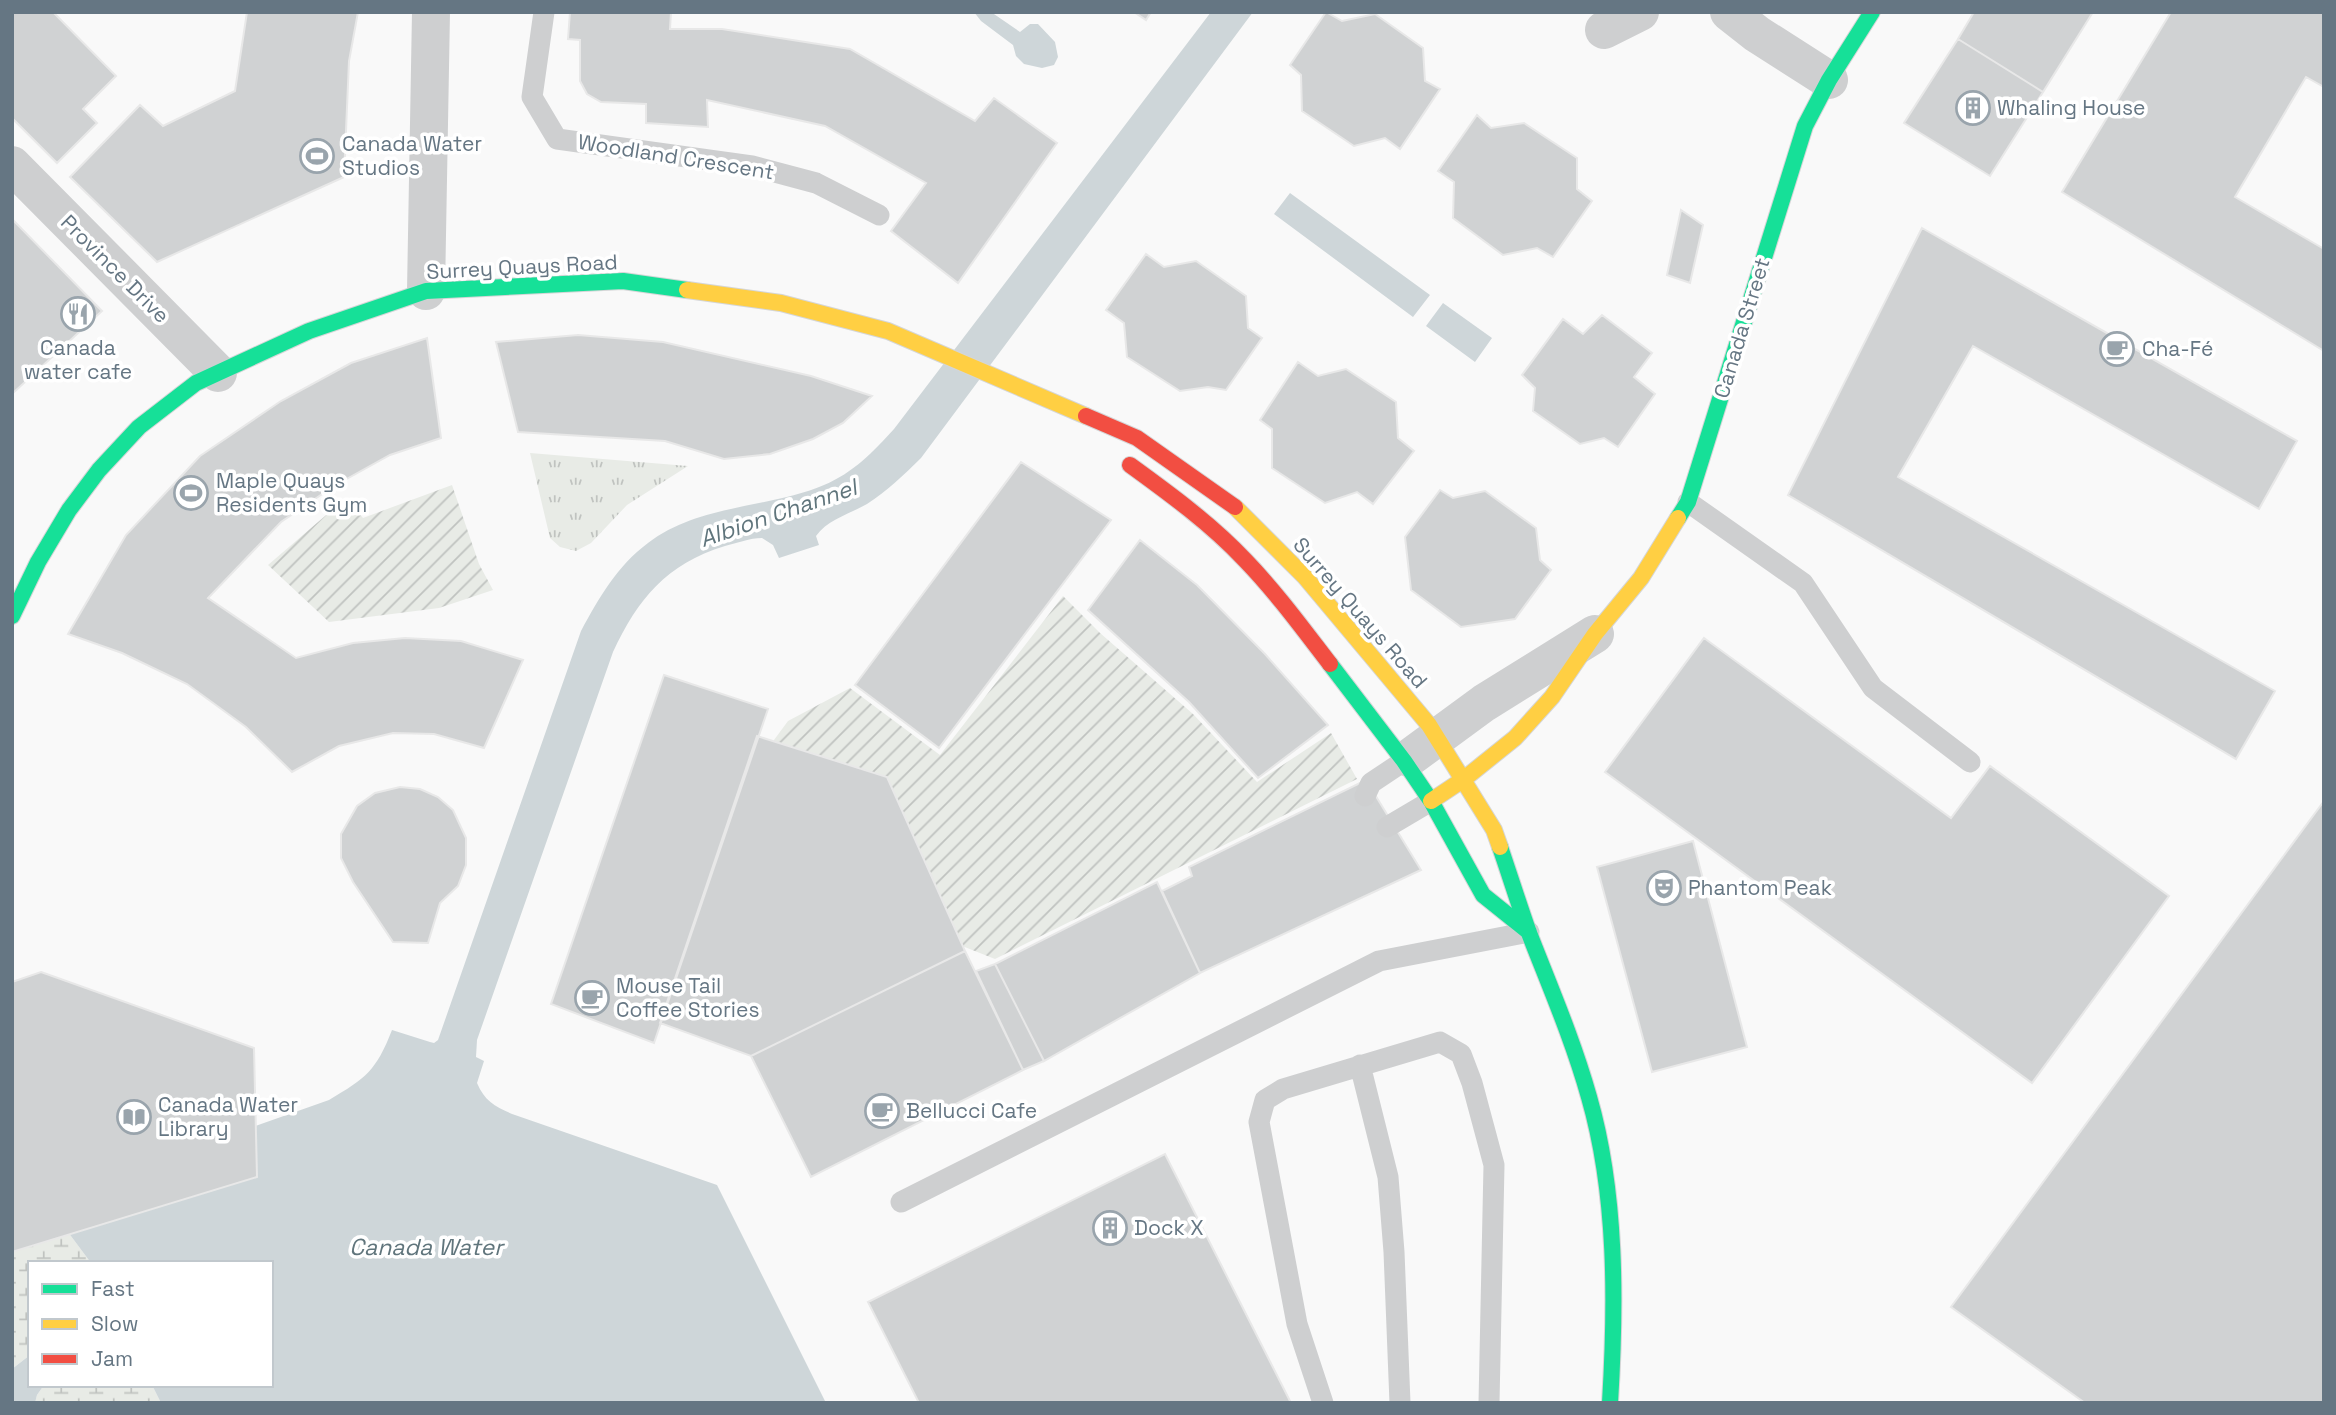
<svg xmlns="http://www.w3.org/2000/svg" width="2336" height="1415" viewBox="0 0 2336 1415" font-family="'Space Grotesk',sans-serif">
  <defs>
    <pattern id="wetland-marsh" width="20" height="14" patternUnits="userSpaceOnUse" patternTransform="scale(1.75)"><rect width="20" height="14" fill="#e8ebe6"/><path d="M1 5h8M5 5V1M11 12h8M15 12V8" fill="none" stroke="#c0c3c0"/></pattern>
    <pattern id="park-tufts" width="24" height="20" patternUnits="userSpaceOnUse" patternTransform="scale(1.75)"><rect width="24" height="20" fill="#e8ebe6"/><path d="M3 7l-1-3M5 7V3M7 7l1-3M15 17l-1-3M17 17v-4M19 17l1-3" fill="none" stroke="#c0c3c0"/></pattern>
    <pattern id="garden-furrows" width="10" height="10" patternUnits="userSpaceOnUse" patternTransform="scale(1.75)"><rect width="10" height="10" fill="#e8ebe6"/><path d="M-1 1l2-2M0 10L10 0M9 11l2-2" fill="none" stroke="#c0c3c0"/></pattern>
  </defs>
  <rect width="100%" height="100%" fill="#f9f9f9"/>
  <path fill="url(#wetland-marsh)" d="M12,1213L65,1228L91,1263H30V1355L12,1369Z
    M44,1385H152L161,1403H35L37,1395Z"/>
  <path fill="url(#park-tufts)" d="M530,453L688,466L627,505L591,543L576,551L560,547L550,538Z"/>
  <path fill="url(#garden-furrows)" d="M452,485L479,564L493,590L439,608L329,622L268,565L346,498L363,518Z
    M1063,596L1100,633L1193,714L1257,782L1331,733L1357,779L995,959L947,940L754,767L788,721L850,688L940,755Z"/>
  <path fill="#ced6d9" d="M974,12H991L1020,32L1030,24H1038L1055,42L1058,57L1054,65L1042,68L1024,64L1016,56L1013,45L981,21Z
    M1211,12H1253L921,458C904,475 887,491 867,504C850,514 828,519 816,536L819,545L779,558L773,545L762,538C750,538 737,543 725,546C666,564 638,599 613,652L477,1040L476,1057L484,1061L477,1083C485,1102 497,1108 515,1115L717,1185L826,1403H161L152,1385H271V1263H91L65,1228L49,1199L329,1100C366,1078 376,1071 392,1030L430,1042L434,1043L438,1040L581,631C599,598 617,566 648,543C699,504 767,509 824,485C853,473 873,452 894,429Z
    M1290,193L1430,295L1413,317L1274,214Z
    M1443,303L1492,338L1475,362L1426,326Z
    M30,1355V1385H44L37,1395L35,1403H12V1369Z"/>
  <path fill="#d0d2d3" stroke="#e8e8e8" stroke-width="2" d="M12,12H53L116,76L83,109L97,123L57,163L12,118Z
    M247,12H358L349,61L344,177L157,262L70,177L140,105L163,126L235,91Z
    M570,12H671L670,29H722L850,49L975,121L994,98L1057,143L958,283L891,231L926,183L825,126L707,100L708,127L646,123V104L601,102L587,94L580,81V40L568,39Z
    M1134,12H1151L1146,20Z
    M1326,12L1342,21L1375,14L1423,48L1425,81L1440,89L1400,149L1385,138L1354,146L1302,111L1301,75L1290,65Z
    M1974,12H2093L2043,92L1958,39Z
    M2171,12H2324V87L2306,77L2235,197L2324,249V351L2062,192Z
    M1958,39L2043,92L1990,176L1904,123Z
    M1477,115L1491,128L1524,123L1577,158V189L1592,201L1553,257L1537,248L1503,255L1453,218L1454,182L1438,171Z
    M1681,210L1703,225L1690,283L1667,275Z
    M13,220L102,311L12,394V221Z
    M1922,228L2297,441L2259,509L1973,346L1898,477L2275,691L2236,759L1788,495Z
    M1146,254L1164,267L1196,261L1246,296L1248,328L1262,338L1226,390L1208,387L1180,391L1127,357L1124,323L1106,310Z
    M1602,315L1652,353L1634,377L1655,394L1618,447L1604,438L1580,444L1533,411L1535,388L1522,375L1563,319L1583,334Z
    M578,335L663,342L811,376L872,396L843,423L813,439L770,454L724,459L665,441L518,432L496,342Z
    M427,338L441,438L390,455L334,486L281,522L208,598L296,658L353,643L405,638L461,641L523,660L484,748L434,734L393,733L339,746L292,772L246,727L187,684L122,653L68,634L126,535L200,456L281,401L351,363Z
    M1298,362L1318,376L1346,369L1396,402L1398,438L1414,451L1373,504L1357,492L1325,503L1272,468V429L1260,420Z
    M1021,462L1111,520L939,748L855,685Z
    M1440,490L1453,498L1485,491L1536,528L1540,560L1551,570L1515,619L1461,627L1411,590L1405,537Z
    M1140,540L1197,585L1265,654L1328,725L1258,778L1189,702L1088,610Z
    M1704,638L1951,818L1990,766L2169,896L2032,1083L1605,772Z
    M664,675L768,709L654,1043L551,1004Z
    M757,736L887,777L965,951L751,1056L660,1023Z
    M1366,780L1421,870L1200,973L1162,891L1192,876L1189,867Z
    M400,787L420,789L438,797L453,810L466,838V865L458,886L440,903L428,943L393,942L353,882L341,858V834L357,806L375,793Z
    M2324,801V1403H2085L1951,1307Z
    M1693,841L1747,1047L1652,1072L1597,867Z
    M1157,882L1200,973L1044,1061L995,964Z
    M965,951L1023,1070L811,1177L751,1056Z
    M995,964L1044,1061L1023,1070L976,971Z
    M41,972L254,1048L257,1177L12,1252V982Z
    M1165,1154L1291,1403H919L868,1302Z"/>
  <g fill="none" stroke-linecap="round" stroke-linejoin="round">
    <g stroke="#d5d6d7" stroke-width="18">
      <path id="fast" d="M1678,518L1688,502L1805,126L1829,80L1872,12
        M12,616L38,562L69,510L99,470L139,427L196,383L309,331L426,291L623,281L687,290
        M1330,664L1404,761L1431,801L1483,895L1529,932
        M1500,847C1510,876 1519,905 1529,933C1550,987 1573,1040 1589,1097C1617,1194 1616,1304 1610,1403"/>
    </g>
    <g stroke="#d5d6d7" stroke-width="18">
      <path id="slow" d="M687,290L781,303L888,331L1086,416
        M1235,507L1305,577L1429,725L1494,830L1500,847
        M1431,801L1464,779L1515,738L1552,697L1595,634L1641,578L1678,518"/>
    </g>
    <g stroke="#d5d6d7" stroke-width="18">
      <path id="jam" d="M1086,416L1137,438L1235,507
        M1130,465C1170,494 1211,524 1245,560C1276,592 1303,629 1330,664"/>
    </g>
    <path stroke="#cecfd0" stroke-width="21" d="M544,12L532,97L557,139L752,166L816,183L879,215
      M1688,502L1803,583L1873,688L1970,762
      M1365,796L1371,783L1404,761
      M1387,827L1431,801
      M1360,1065L1388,1177L1394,1252L1400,1403
      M901,1202L1379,961L1529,932
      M1323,1403L1297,1324L1259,1122L1265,1100L1283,1089L1440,1042L1461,1054L1472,1083L1494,1165L1489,1403"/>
    <path stroke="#cecfd0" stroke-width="38" d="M1729,12L1757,34L1829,80
      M1604,30L1640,12
      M12,165L218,373
      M426,291L431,12
      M1409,758L1484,703L1595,634"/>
    <use href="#fast" stroke="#16e098" stroke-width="16"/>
    <use href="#slow" stroke="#ffcf43" stroke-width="16"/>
    <use href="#jam" stroke="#f24e42" stroke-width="16"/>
  </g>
  <defs>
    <g id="building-ring" transform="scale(1.75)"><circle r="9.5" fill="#fff" stroke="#99a4ac" stroke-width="1.5"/><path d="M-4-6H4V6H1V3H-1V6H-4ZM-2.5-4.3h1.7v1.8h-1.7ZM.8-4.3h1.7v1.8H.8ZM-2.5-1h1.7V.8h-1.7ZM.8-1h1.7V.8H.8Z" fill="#99a4ac"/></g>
    <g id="stadium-ring" transform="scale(1.75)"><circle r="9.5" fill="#fff" stroke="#99a4ac" stroke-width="1.5"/><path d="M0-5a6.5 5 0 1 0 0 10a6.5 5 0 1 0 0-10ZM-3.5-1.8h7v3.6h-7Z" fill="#99a4ac"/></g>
    <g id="restaurant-ring" transform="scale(1.75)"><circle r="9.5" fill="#fff" stroke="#99a4ac" stroke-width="1.5"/><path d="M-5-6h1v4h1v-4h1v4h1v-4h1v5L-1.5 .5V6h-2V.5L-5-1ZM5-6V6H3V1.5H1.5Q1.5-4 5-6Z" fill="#99a4ac"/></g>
    <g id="cafe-ring" transform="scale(1.75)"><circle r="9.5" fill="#fff" stroke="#99a4ac" stroke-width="1.5"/><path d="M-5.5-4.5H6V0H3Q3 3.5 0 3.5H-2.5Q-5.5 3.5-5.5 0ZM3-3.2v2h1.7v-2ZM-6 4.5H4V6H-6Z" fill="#99a4ac"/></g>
    <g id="theatre-ring" transform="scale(1.75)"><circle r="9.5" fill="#fff" stroke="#99a4ac" stroke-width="1.5"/><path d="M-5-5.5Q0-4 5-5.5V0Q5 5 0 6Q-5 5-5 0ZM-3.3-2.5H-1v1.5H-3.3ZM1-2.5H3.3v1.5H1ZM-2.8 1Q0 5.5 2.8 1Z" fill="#99a4ac"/></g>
    <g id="library-ring" transform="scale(1.75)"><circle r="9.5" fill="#fff" stroke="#99a4ac" stroke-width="1.5"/><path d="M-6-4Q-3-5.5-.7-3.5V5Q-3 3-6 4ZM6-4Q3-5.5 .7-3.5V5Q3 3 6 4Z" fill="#99a4ac"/></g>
  </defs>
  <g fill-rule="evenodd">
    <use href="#building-ring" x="1973" y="108"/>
    <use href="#stadium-ring" x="317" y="156"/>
    <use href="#restaurant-ring" x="78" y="314"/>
    <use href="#cafe-ring" x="2117" y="349"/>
    <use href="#stadium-ring" x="191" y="493"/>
    <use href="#theatre-ring" x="1664" y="888"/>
    <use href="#cafe-ring" x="592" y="998"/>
    <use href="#cafe-ring" x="882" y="1111"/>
    <use href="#library-ring" x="134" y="1117"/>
    <use href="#building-ring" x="1110" y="1228"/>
  </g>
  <g text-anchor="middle" stroke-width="7" stroke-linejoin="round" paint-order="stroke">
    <g font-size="21" fill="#657683" stroke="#fff" text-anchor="start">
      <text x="1997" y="115">Whaling House</text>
      <text x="342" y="151">Canada Water<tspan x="342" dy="24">Studios</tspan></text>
      <text x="78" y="355" text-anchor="middle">Canada<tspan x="78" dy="24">water cafe</tspan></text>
      <text x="2142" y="356">Cha-Fé</text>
      <text x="216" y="488">Maple Quays<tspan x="216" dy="24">Residents Gym</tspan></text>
      <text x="1688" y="895">Phantom Peak</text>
      <text x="616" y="993">Mouse Tail<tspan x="616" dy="24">Coffee Stories</tspan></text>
      <text x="158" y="1112">Canada Water<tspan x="158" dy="24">Library</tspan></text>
      <text x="906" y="1118">Bellucci Cafe</text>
      <text x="1134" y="1235">Dock X</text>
    </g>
    <g font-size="21" fill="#657683" stroke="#fff">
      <text transform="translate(676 157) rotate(9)" y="7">Woodland Crescent</text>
      <text transform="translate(522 267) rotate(-3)" y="7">Surrey Quays Road</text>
      <text transform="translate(115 269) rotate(45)" y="7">Province Drive</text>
      <text transform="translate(1742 328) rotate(-73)" y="7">Canada Street</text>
      <text transform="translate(1360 613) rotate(49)" y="7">Surrey Quays Road</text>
    </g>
    <g font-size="23" font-style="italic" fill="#60757c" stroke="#fff">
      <text transform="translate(778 513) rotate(-19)" y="8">Albion Channel</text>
      <text x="426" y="1255">Canada Water</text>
    </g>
  </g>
  <rect width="2336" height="1415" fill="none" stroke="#657683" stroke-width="28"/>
  <rect x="28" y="1261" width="245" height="126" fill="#ffffff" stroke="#c1c8cd" stroke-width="2"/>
  <rect x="42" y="1284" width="35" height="10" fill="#16e098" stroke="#c1c8cd" stroke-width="2"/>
  <text x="91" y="1296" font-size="21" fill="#657683">Fast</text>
  <rect x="42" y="1319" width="35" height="10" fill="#ffcf43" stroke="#c1c8cd" stroke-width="2"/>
  <text x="91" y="1331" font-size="21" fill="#657683">Slow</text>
  <rect x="42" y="1354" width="35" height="10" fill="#f24e42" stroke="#c1c8cd" stroke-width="2"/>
  <text x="91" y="1366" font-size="21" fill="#657683">Jam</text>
</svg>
